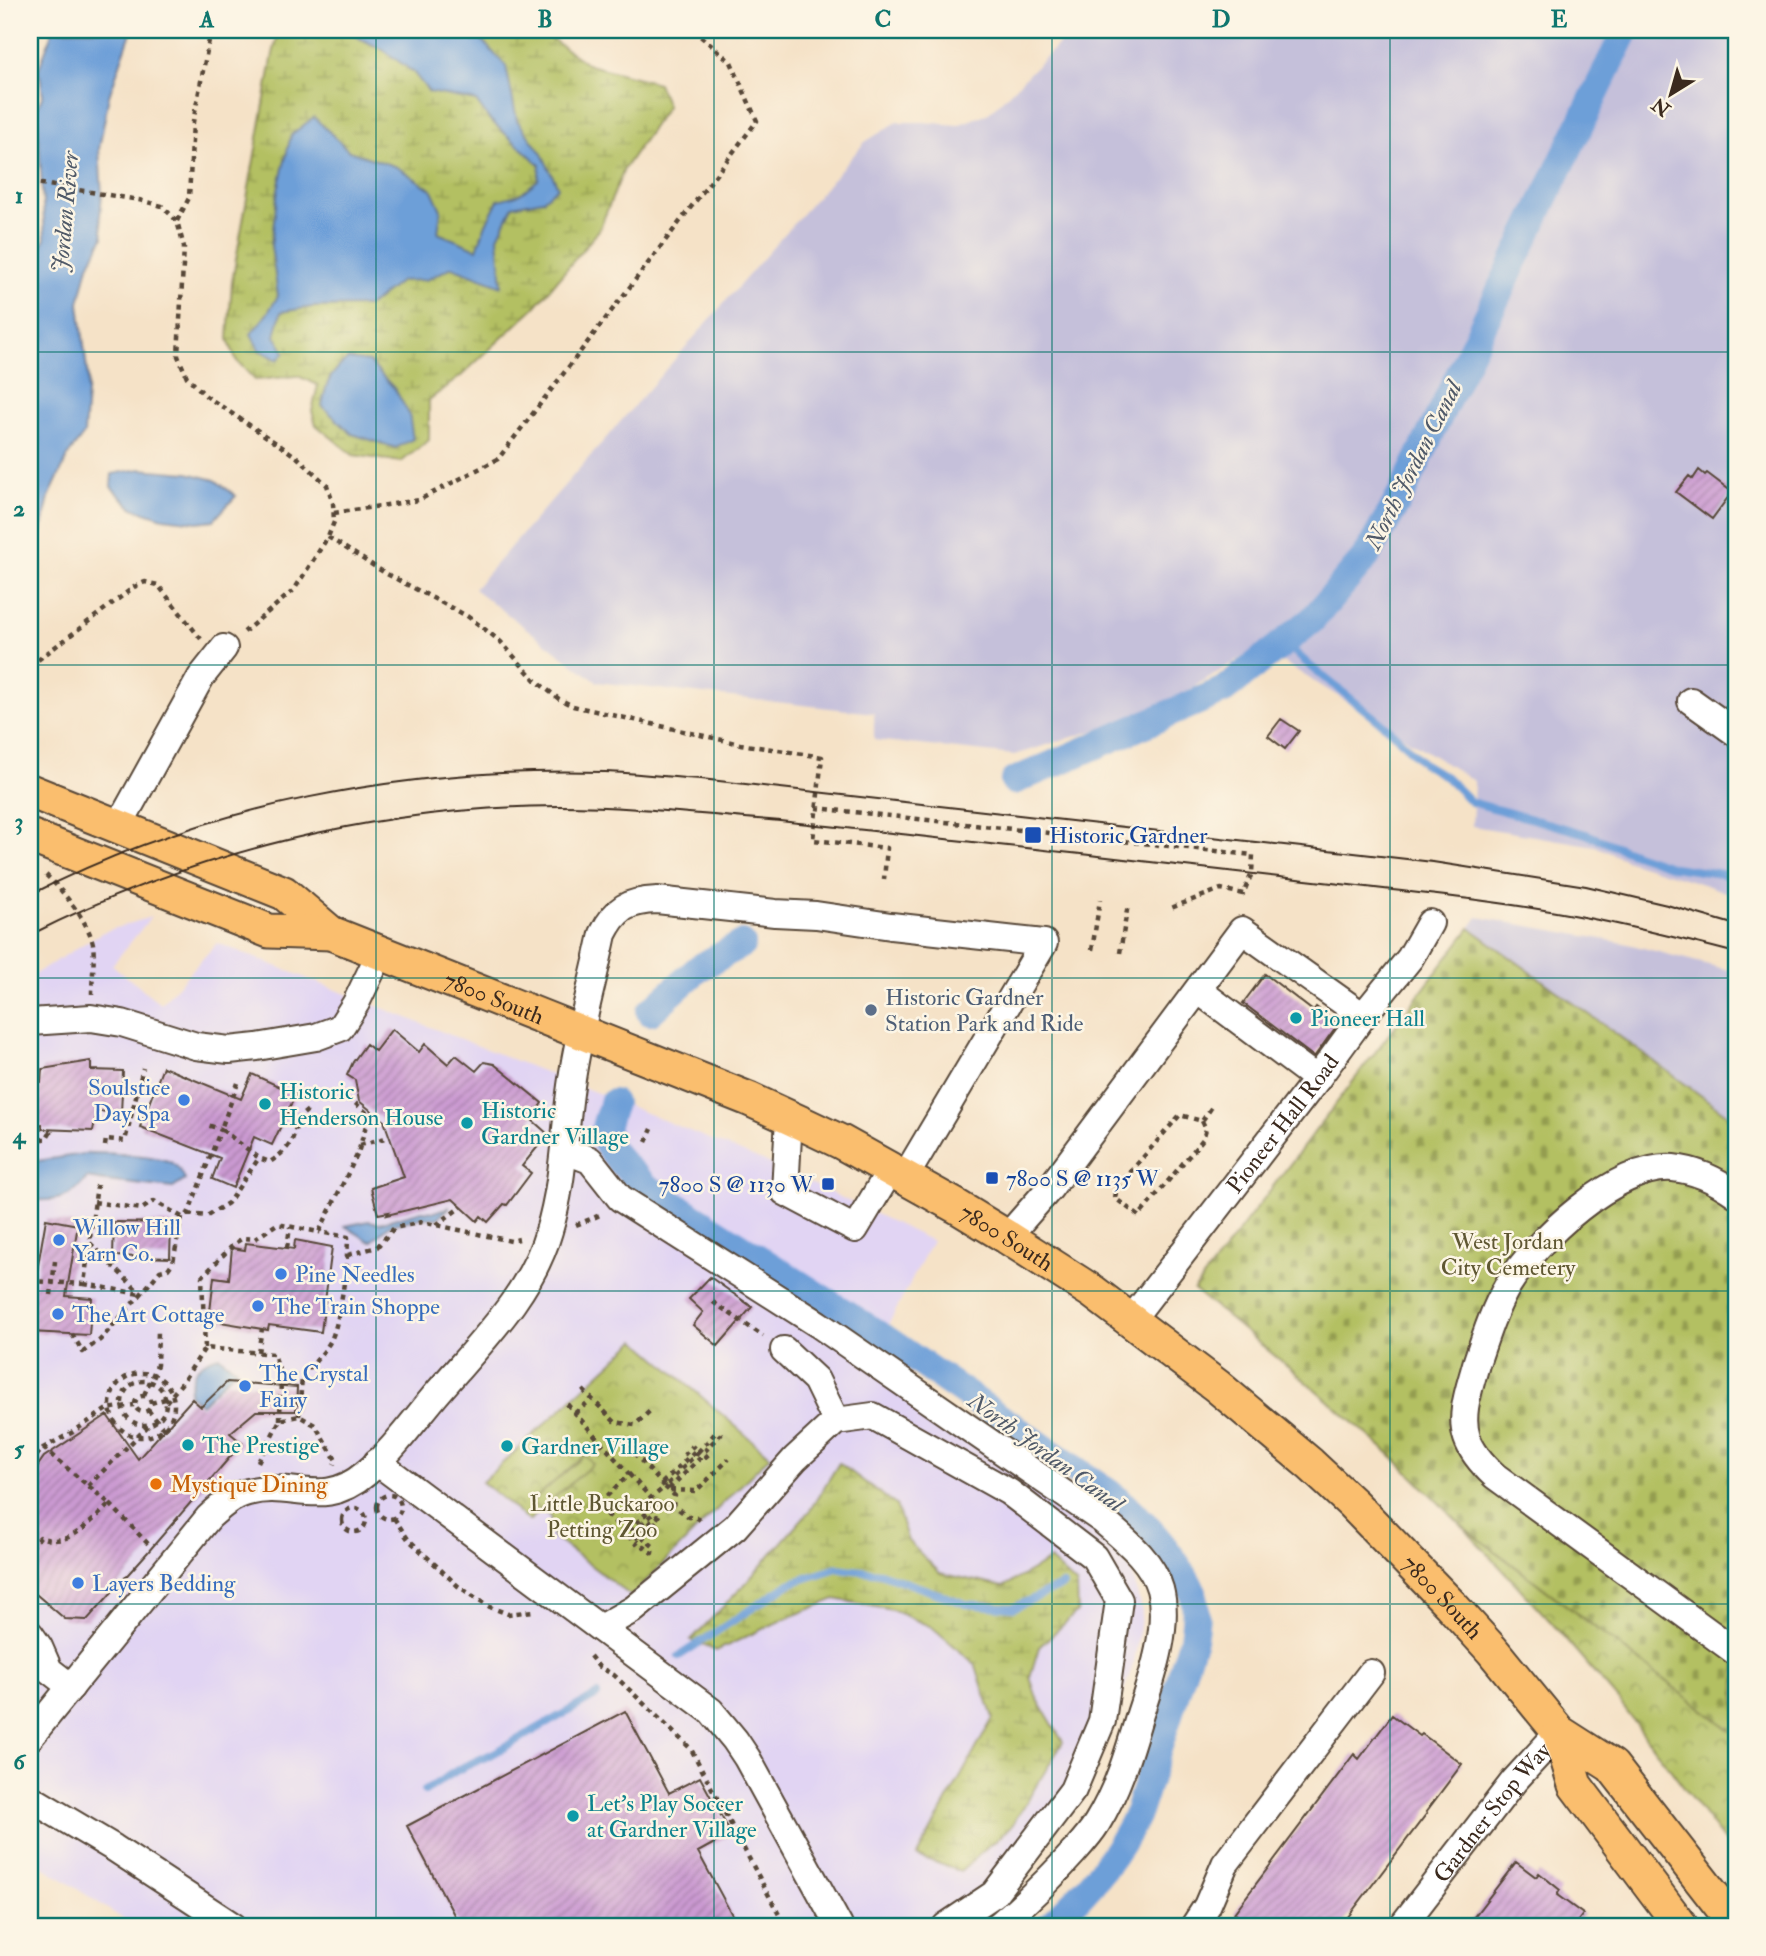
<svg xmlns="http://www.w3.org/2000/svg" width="1766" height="1956" viewBox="0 0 1766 1956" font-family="'IM FELL Double Pica',serif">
  <defs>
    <pattern id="wetland-marsh" width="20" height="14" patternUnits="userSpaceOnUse" patternTransform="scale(1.75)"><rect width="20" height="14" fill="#b3c062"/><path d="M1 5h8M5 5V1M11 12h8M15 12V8" fill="none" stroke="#939c50"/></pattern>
    <pattern id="cemetery-stones" width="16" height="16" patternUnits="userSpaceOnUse" patternTransform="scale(1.75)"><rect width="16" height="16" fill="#b3c062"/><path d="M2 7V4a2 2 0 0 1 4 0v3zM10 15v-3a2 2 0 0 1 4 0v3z" fill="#939c50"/></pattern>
    <pattern id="park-crowns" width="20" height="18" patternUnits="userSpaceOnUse" patternTransform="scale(1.75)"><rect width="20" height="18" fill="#b3c062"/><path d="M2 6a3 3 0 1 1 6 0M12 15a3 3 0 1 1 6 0" fill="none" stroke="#939c50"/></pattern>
    <pattern id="building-hatch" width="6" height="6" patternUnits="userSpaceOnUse" patternTransform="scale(1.75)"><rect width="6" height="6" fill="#cb9ad2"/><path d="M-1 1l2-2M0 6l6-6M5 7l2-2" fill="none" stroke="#a67eaa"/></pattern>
  </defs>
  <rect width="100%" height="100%" fill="#fcf5e5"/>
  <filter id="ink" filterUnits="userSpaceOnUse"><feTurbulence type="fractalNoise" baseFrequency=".0143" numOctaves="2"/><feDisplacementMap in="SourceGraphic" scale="14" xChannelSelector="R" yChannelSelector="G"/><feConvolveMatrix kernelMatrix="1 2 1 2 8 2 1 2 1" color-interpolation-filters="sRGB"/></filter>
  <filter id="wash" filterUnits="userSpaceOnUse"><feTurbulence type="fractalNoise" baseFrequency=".00686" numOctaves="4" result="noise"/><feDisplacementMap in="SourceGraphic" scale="28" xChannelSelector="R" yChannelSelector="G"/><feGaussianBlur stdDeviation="1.57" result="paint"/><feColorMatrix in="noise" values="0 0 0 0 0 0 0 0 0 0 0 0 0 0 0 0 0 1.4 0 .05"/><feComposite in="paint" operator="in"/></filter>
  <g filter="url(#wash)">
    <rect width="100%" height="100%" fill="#f5e2c7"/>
    <path fill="#e1d4f3" d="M151,917L112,965L161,1004L217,943L595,1092L777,1167L932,1241L870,1360L1100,1532L1131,1571L1142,1612L1134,1662L1106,1741L962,1926H134L30,1858V977L103,932Z"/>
    <path fill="#c5c0da" d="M1073,30H1736V896L1706,885L1628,861L1595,846L1472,826L1474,781L1259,647L1174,699L1096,730L1014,755L874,740V713L597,682L474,589L865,142L897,122H922L957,125L989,113Z
      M1478,917L1624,943L1736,972V1121L1470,928Z"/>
    <path fill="url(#wetland-marsh)" stroke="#777540" stroke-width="2" d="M279,30H539L589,65L658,83L667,106L624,169L599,230L535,307L461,376L429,400V440L401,462L353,455L316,425L312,411L318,385L298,376L255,380L236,360L228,339L232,282L273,54Z
      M839,1463L896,1505L908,1541L940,1573L1003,1587L1050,1560L1077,1585L1078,1611L1039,1647L1030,1677L1037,1698L1063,1742L1011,1827L960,1871L917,1856L993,1718L975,1664L932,1627L892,1610L835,1599L784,1619L716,1651L691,1640L746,1583L810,1510Z"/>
    <path fill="url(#cemetery-stones)" stroke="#777540" stroke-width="2" d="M1470,928L1736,1121V1735L1462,1526L1390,1454L1296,1373L1194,1290Z"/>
    <path fill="url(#park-crowns)" stroke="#777540" stroke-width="2" d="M636,1340L770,1456L631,1596L553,1537L550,1516L540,1510L529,1521L482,1482Z
      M1462,1526L1736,1735V1857L1618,1700L1551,1622Z"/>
    <path fill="#b3c062" stroke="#777540" stroke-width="2" d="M585,1455L593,1464L540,1510L531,1502Z"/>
    <path fill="#6d9fd8" stroke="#54647b" stroke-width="2" d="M53,30H132L109,96L99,149L102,194L100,216L103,237L87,270L79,303L88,379L84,434L69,454L49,497L38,549L30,563V301L33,288L43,284L37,260L45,238L37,108L43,95C41,87 42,78 38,71Z
      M342,30H472L506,66L517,120L542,154L558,187L543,200L513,206L498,237L502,286L452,267L426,280L401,281L369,306L313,307L281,312L275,336L285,352L278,360L259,350L251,334L267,314L278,296L271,246L278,189L291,135L314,117L349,151L397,167L432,190L441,210L438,233L477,249L486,224L498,200L520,194L538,180L540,165L489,119L476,101L429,92L413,72L382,49Z
      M348,359L369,362L395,389L409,414L413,439L396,448L352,434L322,406C326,383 329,374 348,359Z
      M140,469L188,473L215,480L236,496L214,520L197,522L163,518L133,508L111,487L112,474Z
      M90,1153C108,1153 159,1155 172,1163C179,1167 182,1172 185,1180L173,1188L105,1181L87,1178C70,1200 57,1201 30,1200V1162Z
      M450,1207L438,1218H420L390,1225L371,1242L345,1226L369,1221L379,1223L422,1211L435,1212Z
      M219,1356L236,1369L201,1404L189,1394C192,1371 197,1362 219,1356Z"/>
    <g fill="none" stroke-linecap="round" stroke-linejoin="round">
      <path stroke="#6d9fd8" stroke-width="8" d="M1284,642L1309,665L1390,730L1424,764L1446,777L1471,802L1586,834L1635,854L1673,867L1728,875L1736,881
        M679,1656L791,1583L837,1568L880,1573L966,1604L1013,1608L1063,1585
        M425,1791L459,1769L494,1753L597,1695"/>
      <path stroke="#6d9fd8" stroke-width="28" d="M1014,781L1224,690L1312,620L1366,557L1400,497L1626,30
        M650,1012L699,968L742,944
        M613,1103C610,1113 603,1127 605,1137C607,1153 634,1174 645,1186L889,1341L1111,1494C1138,1516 1155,1533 1175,1562C1183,1574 1192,1586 1195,1601C1197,1614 1195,1626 1193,1639L1138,1812C1118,1856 1085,1894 1049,1926"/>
    </g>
    <g id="blocks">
      <path fill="url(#building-hatch)" d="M1699,470L1705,475L1707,473L1732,492L1712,519L1676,492L1689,476L1693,479Z
        M1281,719L1299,731L1285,749L1268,736Z
        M1265,974L1313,1011L1316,1007L1338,1024L1314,1057L1243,1003Z
        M392,1029L419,1052L425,1044L448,1064L456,1055L476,1071L484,1062L494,1064L542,1103L531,1119L548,1134L522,1166L531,1173L507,1205L504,1204L488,1222L481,1216L477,1221L453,1199L387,1215L389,1212L378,1214L371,1188L404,1177L384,1121L359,1101L355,1080L347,1075L353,1062L366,1044L375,1051Z
        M91,1061V1070L123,1071L121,1113L97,1111L93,1131L42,1129V1124L30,1125V1081L41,1082L42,1069Z
        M163,1067L241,1099L252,1074L296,1094L272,1145L254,1137L233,1188L212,1179L220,1158L140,1127Z
        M46,1219L78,1225L66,1296L92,1298L89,1335L30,1332V1294H33Z
        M114,1222L171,1223L170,1258L113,1256Z
        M295,1240L332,1247L321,1332L269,1325L268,1330L220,1322L221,1314L210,1312L214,1277L229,1279L232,1248L245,1250L246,1243L294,1249Z
        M710,1277L752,1307L718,1346L693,1325L703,1312L689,1299Z
        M227,1382L297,1387L296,1411H256L230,1433L242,1443L148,1552L87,1620L65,1619L30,1589V1477L44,1457L107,1415L138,1459L192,1399L201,1407Z
        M625,1711L669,1793L700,1777L731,1834L698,1852L738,1926H460L407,1826Z
        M1392,1715L1420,1736L1422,1734L1462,1764L1426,1812L1427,1813L1341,1926H1252L1234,1913L1354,1754L1359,1759Z
        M1516,1862L1536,1877L1539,1873L1560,1890L1557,1895L1583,1914L1574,1926H1467Z"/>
    </g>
  </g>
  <g filter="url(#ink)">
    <use href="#blocks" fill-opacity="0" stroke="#574637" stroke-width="2"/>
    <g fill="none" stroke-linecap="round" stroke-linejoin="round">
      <g stroke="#574637" stroke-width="30">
        <g id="minor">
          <path d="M1691,701L1736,733"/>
          <path d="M118,827L201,677L224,648"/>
          <path d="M1198,990L1317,1079"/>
          <path d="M30,1022L91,1018L122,1023L196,1046L229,1050L257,1047L316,1037L340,1028L356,1003L380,953"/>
          <path d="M789,1117L785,1192L855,1229L891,1169"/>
          <path d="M564,1150L590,1160L620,1198L818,1324L1102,1520C1124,1539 1152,1560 1160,1589C1170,1627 1152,1678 1140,1714C1129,1751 1118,1789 1097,1823C1091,1833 1082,1843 1074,1852C1051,1878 1025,1903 998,1926"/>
          <path d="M1736,1194C1718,1181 1695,1170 1673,1168C1616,1164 1536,1240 1508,1285C1493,1311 1485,1337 1476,1364C1470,1387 1459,1414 1467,1438C1472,1453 1483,1465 1495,1476L1736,1652"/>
          <path d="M1007,1237L1050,1188L1242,930L1363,1016"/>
          <path id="s1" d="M1131,1320L1317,1079L1363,1016L1410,958L1430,923"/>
          <path d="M784,1350L816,1380L836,1421"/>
          <path d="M377,1462L711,1711L735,1740L747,1758L839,1926"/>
          <path d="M600,1628L634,1609L735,1527L795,1459L836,1421L873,1416L1009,1492L1094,1557L1119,1600L1102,1721L1073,1790L994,1894L946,1926"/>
          <path d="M30,1634L39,1647L49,1670L71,1687"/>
          <path d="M30,1737L209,1517C220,1507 232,1496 248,1492C291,1480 323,1510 365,1474C393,1451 415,1419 439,1391C480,1343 531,1294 549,1231C564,1182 564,1130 572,1079C579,1031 593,982 603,934C616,908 628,901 657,900L775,913L816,915L891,926L1044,943L905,1177"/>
          <path d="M30,1798L114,1848L233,1926"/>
          <path d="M1194,1926L1207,1906L1225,1864L1371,1673"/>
          <path id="s2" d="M1402,1926L1514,1781L1559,1732"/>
        </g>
      </g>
      <g stroke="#574637" stroke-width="37">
        <g id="major">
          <path id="s3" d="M30,791L284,893L331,933L749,1099L799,1122L841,1142L956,1206L1007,1237L1093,1292L1217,1386L1310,1464L1353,1504L1450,1604L1492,1650L1559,1732L1612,1766L1736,1925"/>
          <path d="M30,836L269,931L331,933"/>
          <path d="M1559,1732L1575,1785L1681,1926"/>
        </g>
      </g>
      <path stroke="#574637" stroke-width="4.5" stroke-dasharray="5 5" stroke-linecap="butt" d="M30,182L139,200L162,206L177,221L184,247L178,356L187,377L206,396L297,457L327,485L333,503L334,522L328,537L294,590L244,632
        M177,221L189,198L193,122L210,35L213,30
        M30,257L39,286
        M334,513L419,500L498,459L757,121L731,62L693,30
        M328,537L385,573L467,616L482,627L501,642L535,680L559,699L573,706L740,744L822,757L813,840L887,848L884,879
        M30,666L134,587L145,582L158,585L201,639
        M816,808L1253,855L1252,873L1243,894L1221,889L1171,908
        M46,875C62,890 89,922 93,944C95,960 92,978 92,994
        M1092,950L1100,900
        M1120,953L1128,904
        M238,1083L221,1129L259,1158L270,1162C289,1149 294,1142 297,1119L308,1110
        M122,1085L138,1088
        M287,1114L297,1119
        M1202,1121L1206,1129L1203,1139L1139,1216L1115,1198L1117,1187L1180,1115L1202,1121L1214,1104
        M30,1139H46L52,1129
        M646,1142L652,1129
        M360,1145L389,1137
        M105,1146L106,1139L125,1141L143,1068
        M94,1202L142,1209L154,1201L182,1217L188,1214L221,1129L207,1125
        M188,1214L207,1216L228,1203L259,1158
        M436,1225L461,1207
        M576,1225L600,1215
        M90,1243L141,1294L160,1271L168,1269L173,1262L182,1217
        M287,1248L290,1227
        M348,1255L377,1247L394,1228L422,1222L511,1241L519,1239
        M30,1281L84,1284L97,1185
        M84,1284L140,1294
        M51,1295L55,1261
        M713,1302L763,1336
        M72,1334L83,1352L100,1340L141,1294
        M205,1348L202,1277L235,1243L243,1238L255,1239L277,1224L319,1232L358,1153L369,1115L354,1102L342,1098
        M258,1352L262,1329
        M110 1405a32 32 0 1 1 64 0a32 32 0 1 1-64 0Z
        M122 1403a22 22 0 1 1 44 0a22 22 0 1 1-44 0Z
        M583,1390L615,1422L635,1425L652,1409
        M144,1395L157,1365L158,1331
        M135 1404a8 8 0 1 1 16 0a8 8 0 1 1-16 0Z
        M166,1402L181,1384L205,1348L274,1354L281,1376L302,1377C311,1366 323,1354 330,1342C340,1325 348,1259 348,1237L319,1232
        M151,1403L165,1399
        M567,1404L629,1474L598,1505L636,1544L638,1542L652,1553L653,1546L642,1537L660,1518L657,1516L633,1541
        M148,1410L164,1429
        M575,1413L592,1399
        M299,1416L302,1377
        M280,1420L281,1376
        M698,1452L718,1430
        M634,1453L665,1487L698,1452L696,1450
        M684,1455L692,1446
        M258,1462L280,1420L299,1416L315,1425L336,1460L334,1464
        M30,1464L43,1448L73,1432L107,1409L134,1405
        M629,1474L651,1498L665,1487L675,1496L673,1505L689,1517L698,1518L702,1522
        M662,1483L696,1450L692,1446
        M88,1486L149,1425
        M669,1489L699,1459L701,1461L710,1453L706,1449L721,1434L718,1430
        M670,1490L696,1491L729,1459
        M377 1507a12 12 0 1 1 24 0a12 12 0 1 1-24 0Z
        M110,1504L152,1548
        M342 1520a12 12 0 1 1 24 0a12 12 0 1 1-24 0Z
        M394,1518L408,1539L458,1586L490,1607L508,1614L533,1611
        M629,1530L652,1508L654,1513L629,1536
        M30,1548L40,1537C69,1549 90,1522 110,1504L43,1448
        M590,1656L599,1667L614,1675L691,1749L785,1926"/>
      <use href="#minor" stroke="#fff" stroke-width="26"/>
      <use href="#major" stroke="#fabe6e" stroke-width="33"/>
      <path stroke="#3b2a1e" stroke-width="2" d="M30,895C206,804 408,766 605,772C637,773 669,777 701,779L1433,862L1586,886L1667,905L1736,925
        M30,935C194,852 376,807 560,806C629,806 699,814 769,820C881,831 994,845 1107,857C1194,867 1281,877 1367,887C1439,895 1512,903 1583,917C1635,927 1686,940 1736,953"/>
    </g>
  </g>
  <path fill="none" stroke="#0f766e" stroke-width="2" stroke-opacity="0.55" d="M376,30V1926M714,30V1926M1052,30V1926M1390,30V1926M30,352H1736M30,665H1736M30,978H1736M30,1291H1736M30,1604H1736"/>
  <g fill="#1a4fb4" stroke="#fcf5e5" stroke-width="2.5">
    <rect x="1024" y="826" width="18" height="18" rx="3.5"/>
    <rect x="985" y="1171" width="14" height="14" rx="3.5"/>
    <rect x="821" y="1177" width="14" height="14" rx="3.5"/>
  </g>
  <circle fill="#5c6f8a" stroke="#fcf5e5" stroke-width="2.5" cx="871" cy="1010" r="7"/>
  <g fill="#0f9aa8" stroke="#fcf5e5" stroke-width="2.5">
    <circle cx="1296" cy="1018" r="7"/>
    <circle cx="265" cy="1104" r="7"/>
    <circle cx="467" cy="1123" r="7"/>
    <circle cx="188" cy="1445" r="7"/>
    <circle cx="507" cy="1446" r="7"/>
    <circle cx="573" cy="1816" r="7"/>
  </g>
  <g fill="#3f7fe0" stroke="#fcf5e5" stroke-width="2.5">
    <circle cx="184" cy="1100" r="7"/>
    <circle cx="59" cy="1240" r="7"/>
    <circle cx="281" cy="1274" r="7"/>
    <circle cx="258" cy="1306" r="7"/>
    <circle cx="58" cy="1314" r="7"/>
    <circle cx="245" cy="1386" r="7"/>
    <circle cx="78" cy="1583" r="7"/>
  </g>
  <circle fill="#e8710a" stroke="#fcf5e5" stroke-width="2.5" cx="156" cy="1484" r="7"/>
  <g text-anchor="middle" stroke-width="5" stroke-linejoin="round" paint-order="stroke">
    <g font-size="23" fill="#164399" stroke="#fcf5e5" text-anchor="start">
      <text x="1049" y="843">Historic Gardner</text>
      <text x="1006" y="1186">7800 S @ 1135 W</text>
      <text x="814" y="1192" text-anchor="end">7800 S @ 1130 W</text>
    </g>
    <g font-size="23" fill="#4e5e75" stroke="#fcf5e5" text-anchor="start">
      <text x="885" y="1005">Historic Gardner<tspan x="885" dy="26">Station Park and Ride</tspan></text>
    </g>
    <g font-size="23" fill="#3b2a1e" stroke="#fcf5e5">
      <text dy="8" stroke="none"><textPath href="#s3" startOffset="511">7800 South</textPath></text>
      <text dy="8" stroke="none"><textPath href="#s1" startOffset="248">Pioneer Hall Road</textPath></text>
      <text dy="8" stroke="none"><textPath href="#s3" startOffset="1078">7800 South</textPath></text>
      <text dy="8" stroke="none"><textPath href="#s3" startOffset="1645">7800 South</textPath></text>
      <text dy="8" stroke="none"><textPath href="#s2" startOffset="145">Gardner Stop Way</textPath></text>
    </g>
    <g font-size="23" fill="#0d838f" stroke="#fcf5e5" text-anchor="start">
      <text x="1310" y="1026">Pioneer Hall</text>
      <text x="279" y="1099">Historic<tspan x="279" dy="26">Henderson House</tspan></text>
      <text x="481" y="1118">Historic<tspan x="481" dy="26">Gardner Village</tspan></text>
      <text x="202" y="1453">The Prestige</text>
      <text x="521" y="1454">Gardner Village</text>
      <text x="587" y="1811">Let's Play Soccer<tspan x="587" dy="26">at Gardner Village</tspan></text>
    </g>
    <g font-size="23" fill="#366cbe" stroke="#fcf5e5" text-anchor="start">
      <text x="170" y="1095" text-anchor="end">Soulstice<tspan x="170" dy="26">Day Spa</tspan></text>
      <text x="73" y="1235">Willow Hill<tspan x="73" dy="26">Yarn Co.</tspan></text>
      <text x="295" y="1282">Pine Needles</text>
      <text x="272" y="1314">The Train Shoppe</text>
      <text x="72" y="1322">The Art Cottage</text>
      <text x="259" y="1381">The Crystal<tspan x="259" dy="26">Fairy</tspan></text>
      <text x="92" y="1591">Layers Bedding</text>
    </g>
    <g font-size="23" fill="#5f5732" stroke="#fcf5e5">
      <text x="1508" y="1249">West Jordan<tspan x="1508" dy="26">City Cemetery</tspan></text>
      <text x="602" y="1511">Little Buckaroo<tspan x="602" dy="26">Petting Zoo</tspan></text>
    </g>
    <g font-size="23" fill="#c56008" stroke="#fcf5e5" text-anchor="start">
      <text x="170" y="1492">Mystique Dining</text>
    </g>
    <g font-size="24" font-style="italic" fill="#4f5968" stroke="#fcf5e5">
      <text transform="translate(65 212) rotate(-85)" y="8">Jordan River</text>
      <text transform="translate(1413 465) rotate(-63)" y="8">North Jordan Canal</text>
      <text transform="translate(1046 1452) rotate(36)" y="8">North Jordan Canal</text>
    </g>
  </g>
  <rect width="1766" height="1956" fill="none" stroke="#fcf5e5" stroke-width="77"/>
  <g transform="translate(1671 94) rotate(217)" stroke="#fcf5e5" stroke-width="5" paint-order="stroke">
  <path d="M0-5L12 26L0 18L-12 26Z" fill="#3b2a1e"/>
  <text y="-10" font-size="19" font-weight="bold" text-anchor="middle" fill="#3b2a1e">N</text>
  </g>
  <rect x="38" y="38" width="1690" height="1880" fill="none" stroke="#0f766e" stroke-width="2.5"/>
  <g font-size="23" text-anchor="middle" font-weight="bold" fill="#0f766e">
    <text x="207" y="27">A</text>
    <text x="545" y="27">B</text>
    <text x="883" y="27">C</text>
    <text x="1221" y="27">D</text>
    <text x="1559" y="27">E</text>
    <text x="19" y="203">1</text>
    <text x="19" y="516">2</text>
    <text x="19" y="829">3</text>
    <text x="19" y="1143">4</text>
    <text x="19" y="1456">5</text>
    <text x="19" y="1769">6</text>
  </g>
</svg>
